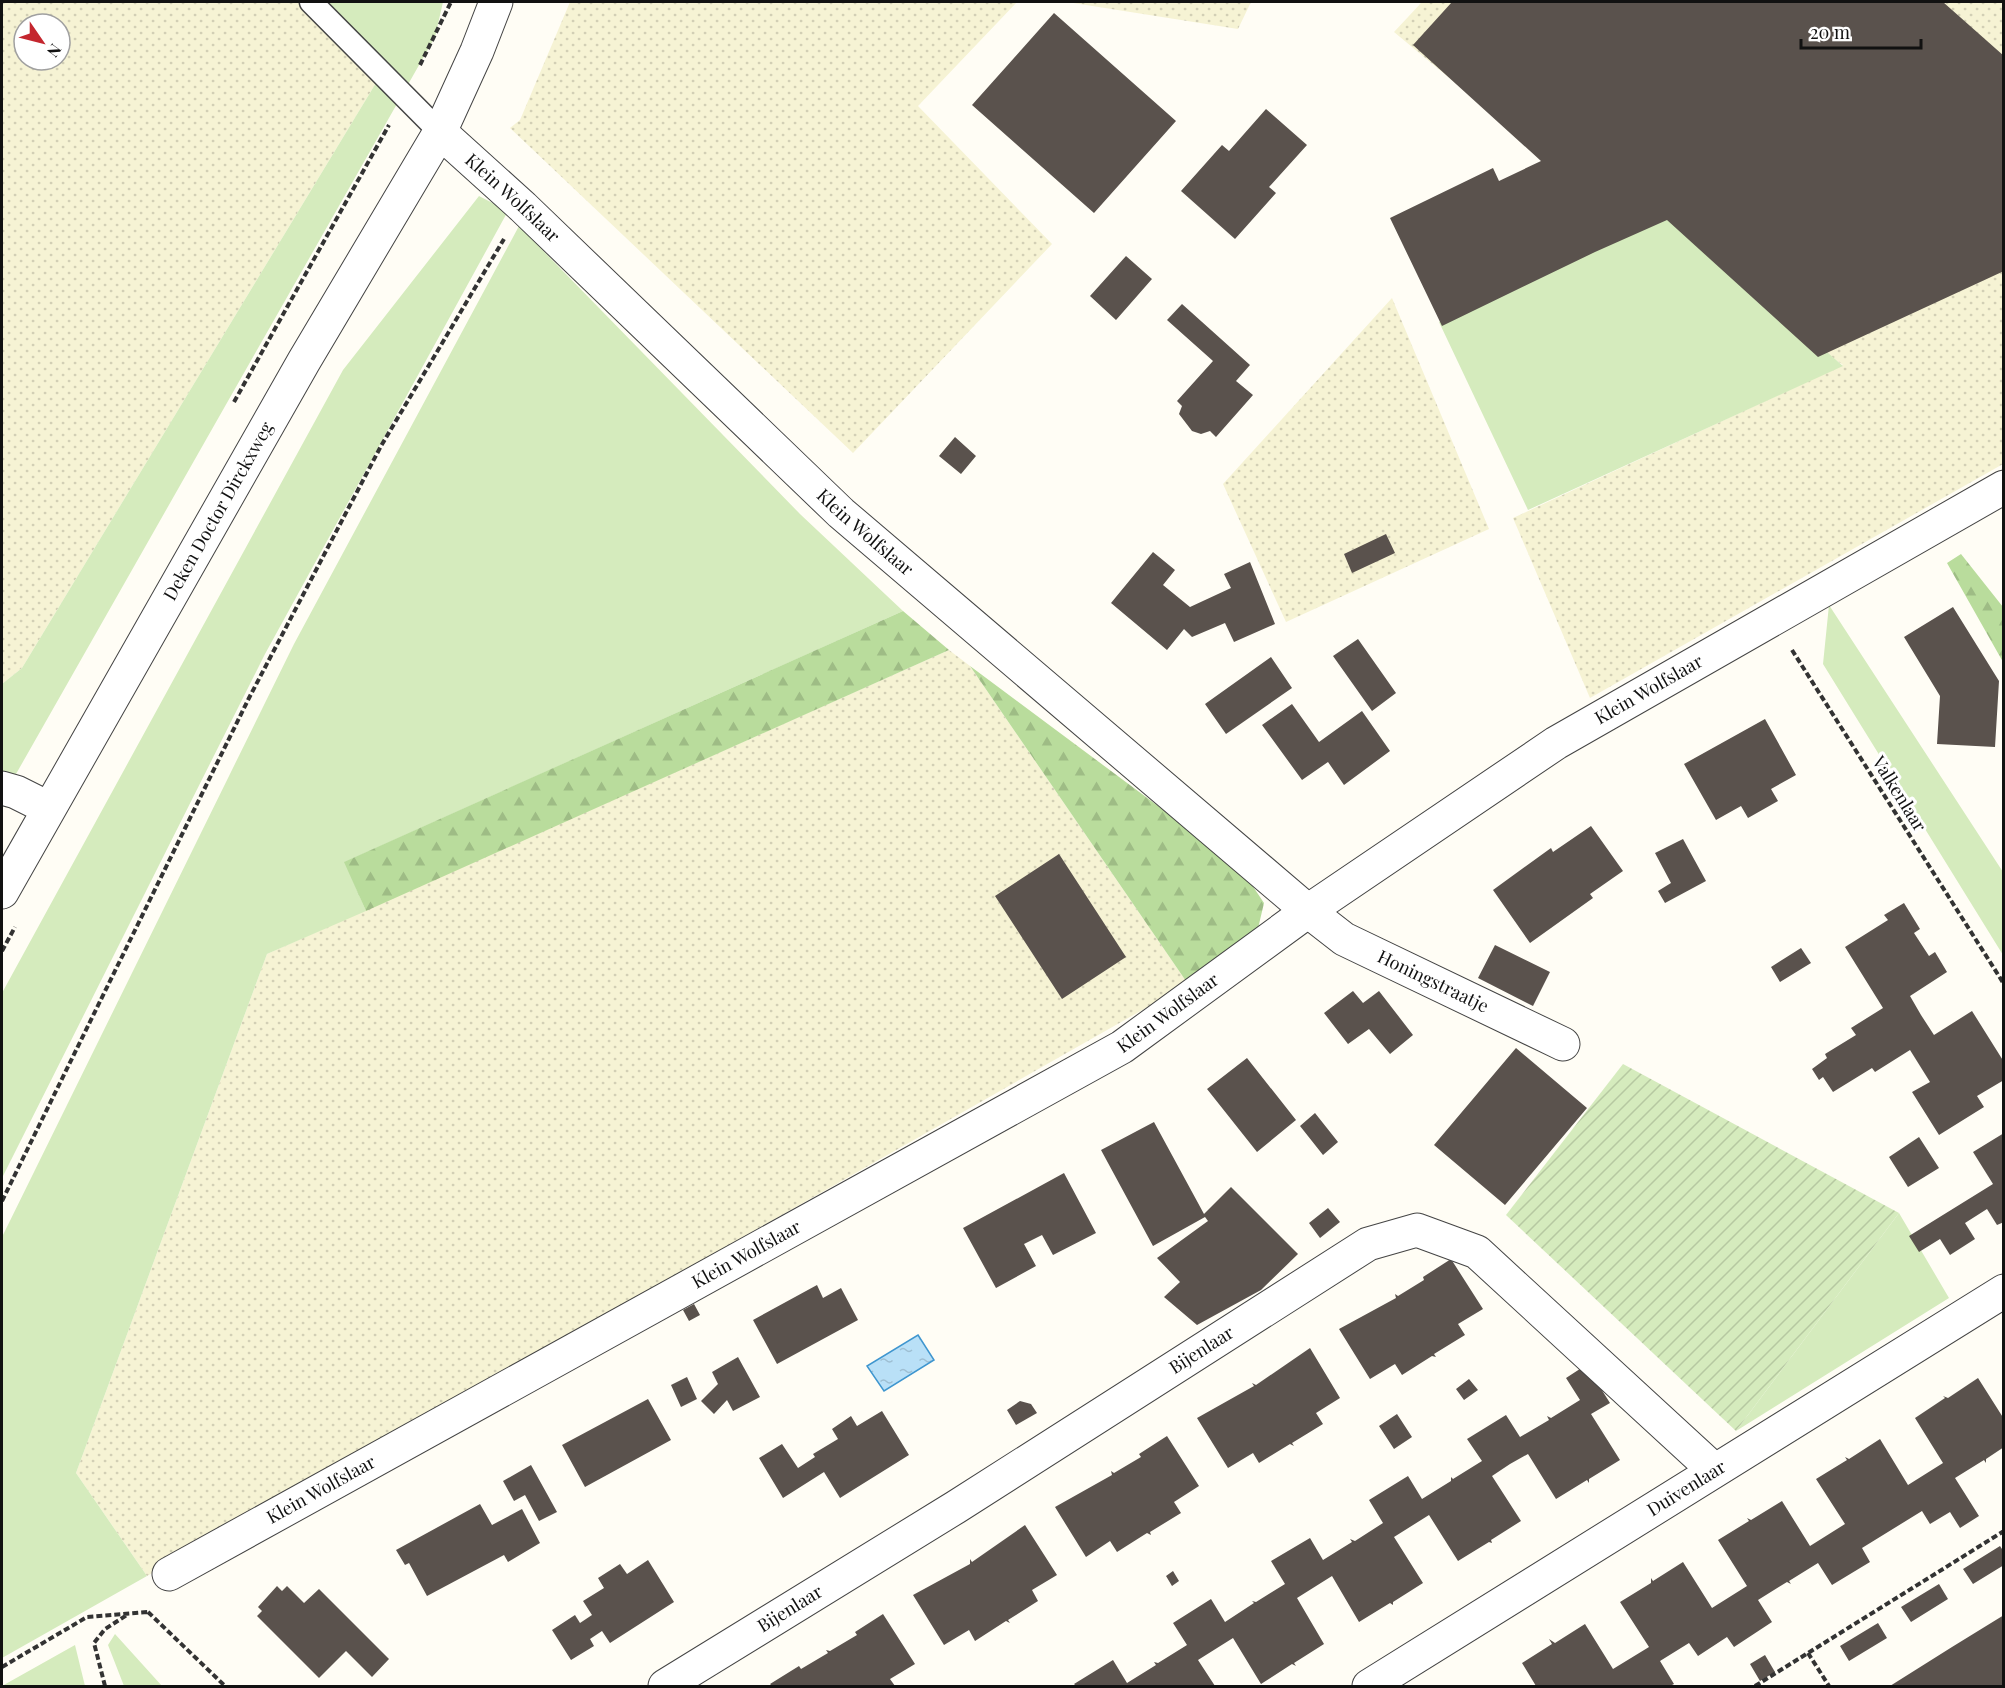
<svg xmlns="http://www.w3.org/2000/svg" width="2005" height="1688" viewBox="0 0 2005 1688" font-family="'Playfair Display',serif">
  <defs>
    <pattern id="farmland-dots" width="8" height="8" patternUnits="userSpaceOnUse" patternTransform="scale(1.5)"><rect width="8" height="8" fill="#f6f3d4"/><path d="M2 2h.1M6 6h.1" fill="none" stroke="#d2cfb5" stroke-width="1.8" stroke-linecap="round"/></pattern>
    <pattern id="forest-firs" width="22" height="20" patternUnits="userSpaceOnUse" patternTransform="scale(1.5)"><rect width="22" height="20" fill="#b9dc9c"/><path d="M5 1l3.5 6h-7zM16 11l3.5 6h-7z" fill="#9ebc85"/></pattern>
    <pattern id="garden-furrows" width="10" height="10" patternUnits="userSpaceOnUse" patternTransform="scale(1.5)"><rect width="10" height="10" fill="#d5ebbd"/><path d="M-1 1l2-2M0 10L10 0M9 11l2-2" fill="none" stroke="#b6c8a1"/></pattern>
    <pattern id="water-ripples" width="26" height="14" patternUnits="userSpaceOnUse" patternTransform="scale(1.5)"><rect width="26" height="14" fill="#b9e0f7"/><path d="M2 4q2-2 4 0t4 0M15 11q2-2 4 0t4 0" fill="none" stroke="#9ebfd3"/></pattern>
  </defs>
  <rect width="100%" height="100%" fill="#fffdf5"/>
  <path fill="url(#farmland-dots)" fill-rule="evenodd" d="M2,2H315L382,73L22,668L2,684ZM24,24H60V60H24Z
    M570,2H1017L918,106L1052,244L853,453L510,128L520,120Z
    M1067,2H1251L1238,29Z
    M1422,2H2003V464L1590,698L1513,518L1843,365L1536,150L1394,32Z
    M1392,298L1489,529L1286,622L1223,484Z
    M949,650L970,666L1188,984L147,1576L76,1473L267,954Z"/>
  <path fill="#d5ebbd" d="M315,2H443L435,37L16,774L2,773V684L22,668L382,73Z
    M479,196L508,211L265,654L2,1178V993L343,370Z
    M1665,211L1843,366L1528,510L1439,322Z
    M519,226L800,514L903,611L345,862L366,911L267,954L76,1473L147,1576L2,1658V1237L294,644Z
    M1829,605L2003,872V955L1823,664Z
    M1899,1213L1949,1298L1736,1431Z
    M115,1634L162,1686H124L108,1645Z
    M75,1645L85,1686H2Z"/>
  <path fill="url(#forest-firs)" d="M1961,554L2003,607V662L1947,563Z
    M903,611L949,650L366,911L344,862Z
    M970,666L1240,867L1264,903L1256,937L1188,984Z"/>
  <path fill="url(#garden-furrows)" d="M1623,1064L1899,1213L1736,1431L1506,1215Z"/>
  <path fill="url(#water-ripples)" stroke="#3f96cf" stroke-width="1.5" d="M918,1335L934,1360L884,1391L867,1366Z"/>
  <path fill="#5a524d" d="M1452,2H1943L2004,56V271L1818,357L1667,220L1595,252L1442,326L1390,218L1493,168L1499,181L1541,161L1413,45Z
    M1054,13L1176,121L1094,213L972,105Z
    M1266,109L1307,145L1269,187L1276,193L1235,239L1181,191L1222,145L1229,151Z
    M1126,256L1152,279L1116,320L1090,296Z
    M1182,304L1250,365L1236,381L1253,395L1216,437L1210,431L1201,434L1192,431L1179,414L1182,406L1177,401L1213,361L1167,320Z
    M955,437L976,456L961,474L939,456Z
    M1386,534L1395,553L1352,573L1344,554Z
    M1153,552L1175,570L1163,585L1190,607L1231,588L1224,574L1250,562L1275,624L1234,642L1225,623L1192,637L1184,629L1167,650L1111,603Z
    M1953,607L1999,681L1995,747L1937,744L1940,696L1904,637Z
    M1358,639L1396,693L1372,711L1333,656Z
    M1271,657L1292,688L1226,734L1205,704Z
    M1292,704L1319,742L1362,711L1390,751L1344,785L1328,762L1302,780L1262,725Z
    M1765,719L1796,775L1771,789L1778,801L1748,818L1741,806L1716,820L1684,764Z
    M1591,826L1623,871L1590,894L1593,898L1530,943L1493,890L1551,848L1553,852Z
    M1683,839L1706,881L1665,903L1658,891L1671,883L1655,853Z
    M1059,854L1126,957L1062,999L995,896Z
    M1904,903L1920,929L1914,933L1929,956L1935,952L1947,972L1910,996L1921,1015L1934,1035L1972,1011L2004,1062V1080L1977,1096L1984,1107L1939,1135L1912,1092L1930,1082L1910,1050L1875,1072L1872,1068L1833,1092L1823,1077L1819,1080L1812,1069L1827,1058L1825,1054L1856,1035L1851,1028L1883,1008L1845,947L1888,920L1884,915Z
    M1495,945L1550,972L1533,1006L1478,978Z
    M1801,948L1811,963L1780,982L1771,967Z
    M1353,991L1363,1003L1379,991L1413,1035L1390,1054L1369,1029L1348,1044L1324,1013Z
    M1516,1048L1587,1108L1505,1205L1434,1145Z
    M1247,1058L1296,1120L1257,1152L1207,1089Z
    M1315,1113L1338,1142L1323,1155L1300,1126Z
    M1154,1122L1204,1214L1231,1187L1298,1254L1261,1290L1197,1325L1164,1297L1180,1282L1157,1258L1208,1221L1205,1217L1153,1246L1101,1150Z
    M2004,1133V1222L1997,1225L1987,1209L1965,1223L1975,1239L1950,1255L1940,1239L1919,1252L1909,1236L1993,1184L1973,1152Z
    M1919,1137L1939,1168L1908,1187L1889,1157Z
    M1064,1173L1096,1233L1053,1255L1042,1235L1024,1244L1036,1266L996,1288L963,1228Z
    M1328,1208L1340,1222L1320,1238L1309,1223Z
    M1451,1259L1483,1309L1458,1324L1465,1335L1434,1354L1436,1357L1432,1356L1402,1375L1395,1364L1370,1379L1339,1329L1396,1298L1395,1294L1398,1296L1424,1280L1423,1277Z
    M817,1285L823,1298L841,1288L858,1320L777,1364L753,1320Z
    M694,1304L700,1315L689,1321L683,1310Z
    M1310,1348L1340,1398L1316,1413L1323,1424L1292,1443L1294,1446L1290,1444L1259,1463L1253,1453L1228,1468L1197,1418L1254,1386L1252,1383L1256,1385Z
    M738,1357L760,1397L733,1411L727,1400L714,1414L701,1401L718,1384L712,1372Z
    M1586,1365L1610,1403L1591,1414L1620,1460L1589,1479V1483L1587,1480L1556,1499L1528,1454L1510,1464L1492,1476L1521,1521L1491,1540L1492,1543L1489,1542L1458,1561L1429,1515L1394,1537L1423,1583L1393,1602V1605L1390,1603L1359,1622L1332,1576L1297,1598L1324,1644L1294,1663L1296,1666L1292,1664L1261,1684L1233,1638L1198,1660L1215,1686H1076L1074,1684L1113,1660L1127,1683L1156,1665L1154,1662L1158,1663L1187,1645L1173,1623L1211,1599L1225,1622L1254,1603L1252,1601L1256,1602L1285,1584L1271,1561L1310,1538L1323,1560L1352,1542L1350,1539L1355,1541L1383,1523L1369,1500L1408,1476L1422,1499L1451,1481V1477L1453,1479L1482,1461L1467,1439L1506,1415L1520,1437L1549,1420L1547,1416L1551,1418L1580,1400L1566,1378Z
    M687,1377L697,1399L681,1407L671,1385Z
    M1978,1378L2004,1419V1447L1986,1459V1463L1984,1460L1955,1478L1979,1516L1960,1528L1950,1512L1930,1524L1922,1511L1862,1548L1870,1562L1832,1585L1818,1563L1789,1581L1791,1584L1787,1582L1758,1600L1772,1622L1734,1647L1727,1637L1698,1656L1689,1643L1660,1661L1674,1684L1670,1686H1536L1522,1663L1552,1644L1549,1639L1555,1643L1585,1624L1613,1669L1649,1647L1620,1602L1651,1583V1578L1653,1581L1683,1562L1712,1608L1747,1586L1718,1540L1749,1521L1747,1518L1751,1520L1782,1501L1810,1546L1845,1524L1816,1479L1847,1460L1845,1457L1849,1459L1880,1439L1908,1485L1943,1463L1915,1418L1945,1398L1943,1396L1948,1398Z
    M1469,1379L1478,1390L1464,1400L1456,1389Z
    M648,1399L671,1440L585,1487L562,1445Z
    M1020,1401L1031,1404L1037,1413L1016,1425L1007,1410Z
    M882,1411L909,1455L840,1498L824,1472L783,1498L759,1458L782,1444L798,1468L815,1457L813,1454L838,1439L832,1429L851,1416L857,1426Z
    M1397,1414L1412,1437L1394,1449L1379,1426Z
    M1167,1436L1199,1486L1174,1502L1181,1513L1150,1532L1151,1535L1147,1533L1117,1552L1110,1541L1086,1557L1055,1507L1112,1475L1111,1471L1114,1473L1141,1457L1139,1454Z
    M531,1465L557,1512L539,1521L525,1495L514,1501L503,1481Z
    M480,1504L492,1525L522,1509L540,1543L508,1562L504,1555L427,1596L409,1563L405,1565L396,1550Z
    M1025,1525L1057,1575L1032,1590L1038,1601L1008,1620L1010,1623L1006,1621L975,1641L969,1630L944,1645L913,1595L970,1564V1559L972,1562Z
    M2000,1546L2004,1552V1565L1973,1584L1963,1569Z
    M648,1560L674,1602L610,1643L602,1631L590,1639L594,1646L571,1660L552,1630L575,1615L580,1623L592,1615L583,1601L604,1588L598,1578L620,1564L627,1574Z
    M1173,1571L1179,1581L1172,1586L1166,1576Z
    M1939,1584L1948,1599L1911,1622L1901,1607Z
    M277,1586L282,1591L287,1586L304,1603L319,1589L389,1659L372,1677L346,1651L319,1678L257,1616L262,1611L258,1607Z
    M883,1614L915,1664L890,1679L895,1686H772L770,1684L799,1666L801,1669L828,1653L826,1650L830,1651L857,1635L855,1632Z
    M2004,1615V1686H1890L1952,1647Z
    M1878,1623L1887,1638L1849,1661L1840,1646Z
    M1765,1655L1775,1672L1760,1681L1750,1664Z"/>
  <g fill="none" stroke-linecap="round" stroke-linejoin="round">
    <g stroke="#444" stroke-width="25">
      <path id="service" d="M311,2L440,132"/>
    </g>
    <g stroke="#444" stroke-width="35">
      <g id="minor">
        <path id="s1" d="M440,132L523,207L841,513L1308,911L1344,939L1563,1044"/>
        <path d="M2,788L16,792L48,808"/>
        <path id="s2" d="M169,1574L1122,1047L1308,911L1556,743L2004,487"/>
        <path id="s3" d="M665,1686L956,1507L1368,1244L1417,1230L1477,1252L1714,1470"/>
        <path id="s4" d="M1369,1686L2004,1291"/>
      </g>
    </g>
    <g stroke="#444" stroke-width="35">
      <g id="tertiary">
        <path id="s5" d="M2,892L304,361L440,132L477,51L496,2"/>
      </g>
    </g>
    <path stroke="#333" stroke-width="4" stroke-dasharray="6 3" stroke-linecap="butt" d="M420,65L451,2
      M234,402L389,125
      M1792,650L2004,984
      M2,951L15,927
      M2,1201L249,698L381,446L504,239
      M148,1612L225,1686
      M1808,1653L1829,1686
      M2,1667L87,1617L148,1612
      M105,1686L94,1643L105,1629L127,1615
      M1755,1686L2004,1531"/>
    <use href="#service" stroke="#fff" stroke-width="22"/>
    <use href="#minor" stroke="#fff" stroke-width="33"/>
    <use href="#tertiary" stroke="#fff" stroke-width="33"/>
  </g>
  <g text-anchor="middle" stroke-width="6" stroke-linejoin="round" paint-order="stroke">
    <g font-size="18" fill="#111" stroke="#fff">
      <text dy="6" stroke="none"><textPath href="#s1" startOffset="98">Klein Wolfslaar</textPath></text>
      <text dy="6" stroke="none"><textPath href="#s5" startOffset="438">Deken Doctor Dirckxweg</textPath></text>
      <text dy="6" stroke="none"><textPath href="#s1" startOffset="584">Klein Wolfslaar</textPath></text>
      <text dy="6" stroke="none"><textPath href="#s2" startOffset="1726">Klein Wolfslaar</textPath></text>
      <text transform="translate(1899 794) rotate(58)" y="6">Valkenlaar</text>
      <text dy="6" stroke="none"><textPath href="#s1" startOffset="1311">Honingstraatje</textPath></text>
      <text dy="6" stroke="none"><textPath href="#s2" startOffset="1146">Klein Wolfslaar</textPath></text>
      <text dy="6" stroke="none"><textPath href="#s2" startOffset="660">Klein Wolfslaar</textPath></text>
      <text dy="6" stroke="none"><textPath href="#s3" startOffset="633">Bijenlaar</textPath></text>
      <text dy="6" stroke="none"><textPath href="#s4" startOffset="374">Duivenlaar</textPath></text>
      <text dy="6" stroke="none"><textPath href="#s2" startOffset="174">Klein Wolfslaar</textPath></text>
      <text dy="6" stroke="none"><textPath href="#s3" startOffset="147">Bijenlaar</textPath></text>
    </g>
  </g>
  <rect width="2005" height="1688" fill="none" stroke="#111111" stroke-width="6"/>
  <g transform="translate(42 42) rotate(125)"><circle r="28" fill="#ffffff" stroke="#a0a0a0" stroke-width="1.5"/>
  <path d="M0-4.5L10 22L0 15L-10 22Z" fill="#c4262e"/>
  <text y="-9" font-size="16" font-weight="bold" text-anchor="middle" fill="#111111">N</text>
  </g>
  <path d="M1801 39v9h120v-9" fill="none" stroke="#111111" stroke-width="3"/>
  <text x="1810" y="39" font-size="18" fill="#111111" stroke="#ffffff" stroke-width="4.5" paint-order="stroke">20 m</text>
</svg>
